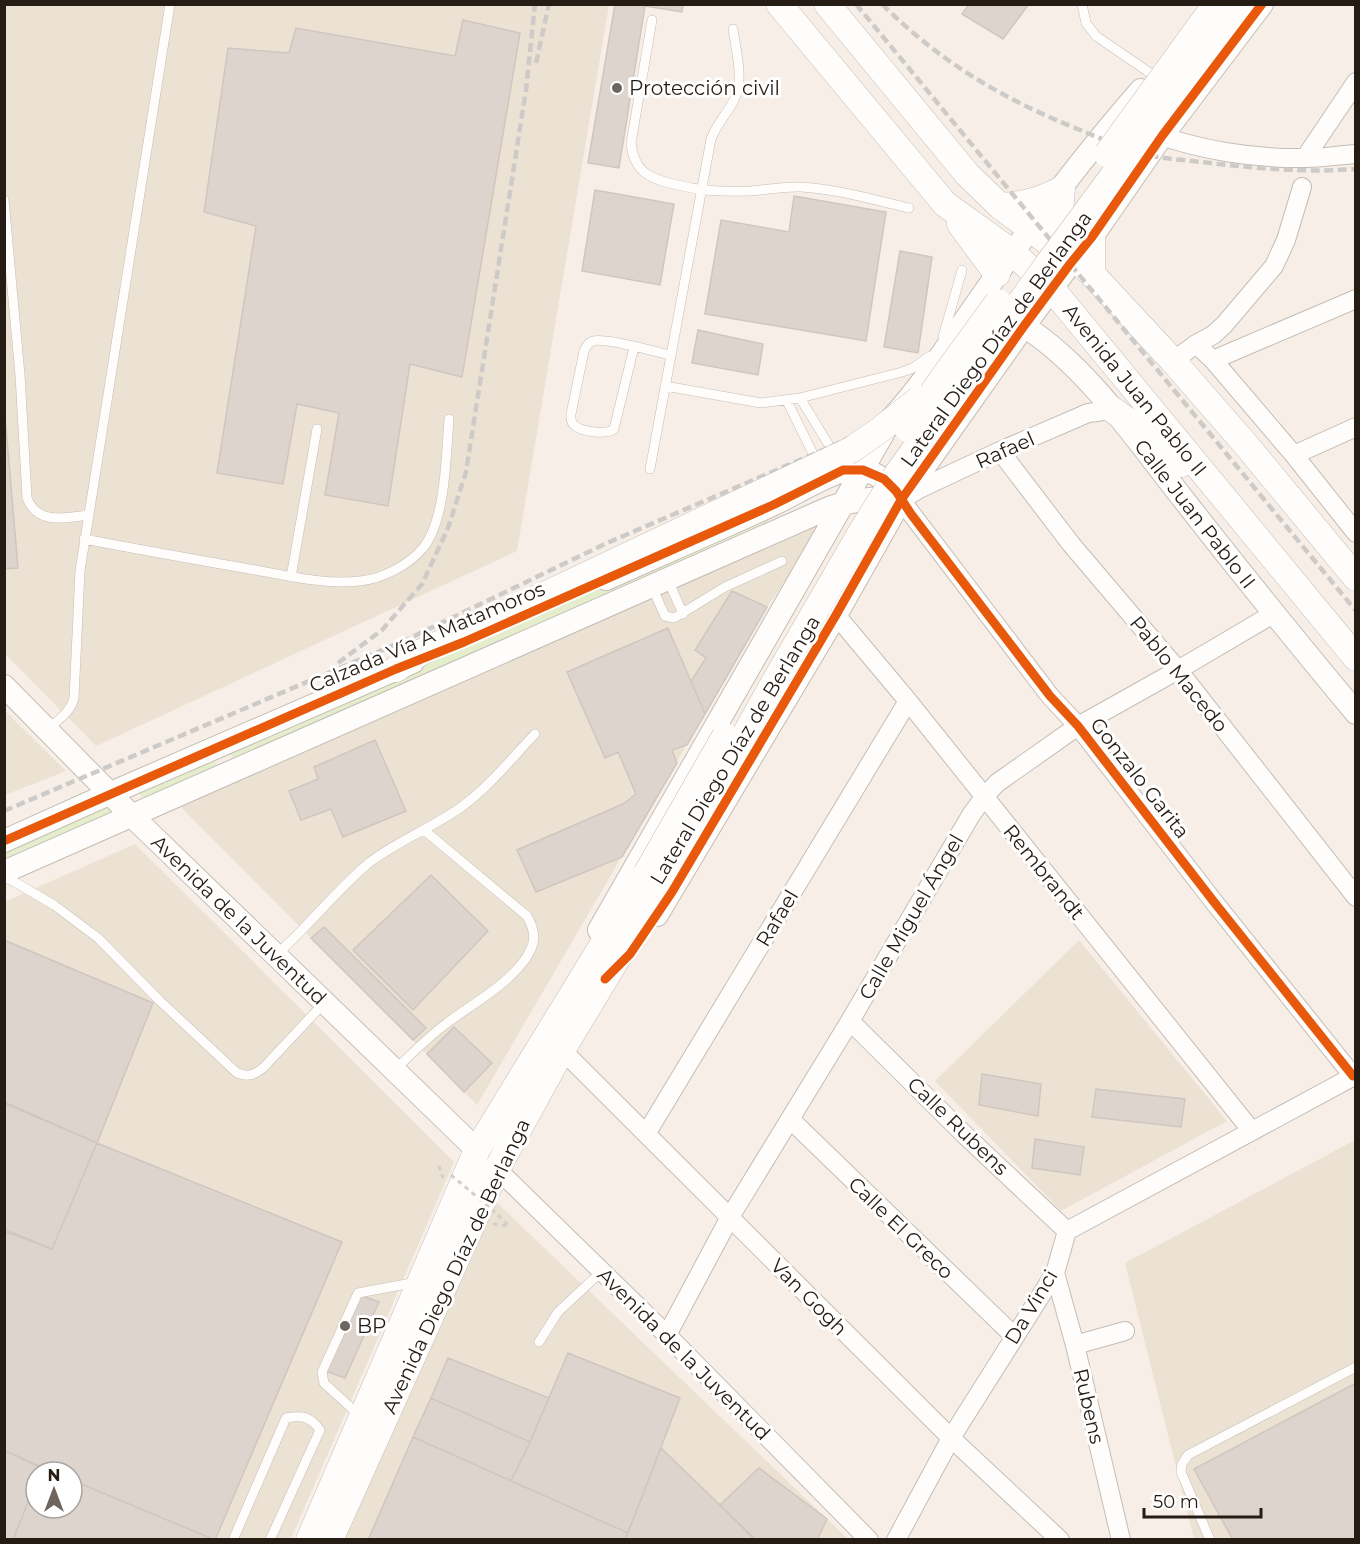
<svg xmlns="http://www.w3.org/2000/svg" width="1360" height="1544" viewBox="0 0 1360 1544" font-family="Montserrat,sans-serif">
  <rect width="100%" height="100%" fill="#f7efe7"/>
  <path fill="#ece2d3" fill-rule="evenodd" d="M4,5H609L517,551L96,746L5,654Z
    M829,519L767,607L477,1105L177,803Z
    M4,711H5L66,771L5,795Z
    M135,844L454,1162L291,1539H5L4,902ZM36,1472H72V1508H36Z
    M1079,940L1227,1121L1061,1211L935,1081Z
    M1355,1140V1539H1194L1125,1263Z
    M488,1194L848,1539L344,1540Z"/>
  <path fill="#e4eecd" d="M764,514L771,527L236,763L229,752Z
    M213,758L220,770L145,802L138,791Z
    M106,804L114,817L5,865L4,850Z"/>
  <path fill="#ded4ce" stroke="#d0c6c0" stroke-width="1.5" d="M615,4H683L682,12L645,6L619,168L588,163Z
    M969,4H1029L1003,39L962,14Z
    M463,20L520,33L462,377L410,364L388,506L325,495L339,413L297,404L283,484L217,473L256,226L204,212L228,48L289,53L296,28L455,56Z
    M595,190L674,204L660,285L582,271Z
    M794,196L886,212L866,341L705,314L721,220L789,232Z
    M900,251L932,257L918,353L884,347Z
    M698,330L763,344L758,375L692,363Z
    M4,404L18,568L4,569Z
    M732,591L767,607L705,714L691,681L706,658L695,650Z
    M668,628L705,714L687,745L672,750L677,763L622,857L536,892L517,850L623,804L636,794L618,752L605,758L567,672Z
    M375,740L406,811L343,837L331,809L301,820L289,791L318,779L314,767Z
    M431,875L488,931L413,1010L353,950Z
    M324,927L426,1028L413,1040L311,938Z
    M4,940L153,1003L97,1143L4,1102Z
    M454,1027L492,1063L464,1092L427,1054Z
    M982,1074L1041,1084L1038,1116L979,1105Z
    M1096,1089L1185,1099L1181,1127L1092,1117Z
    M4,1103L97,1143L52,1249L4,1229Z
    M1035,1139L1084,1147L1080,1175L1032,1168Z
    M97,1143L342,1242L215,1540L72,1480V1472H52L4,1450V1231L52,1249Z
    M360,1295L379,1302L345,1378L326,1371Z
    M568,1353L680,1398L628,1533L511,1481L530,1442Z
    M448,1358L549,1398L530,1442L431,1398Z
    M1356,1383V1540H1233L1194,1469Z
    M431,1398L530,1442L511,1481L413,1437Z
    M413,1437L628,1533L625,1540H368Z
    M661,1448L720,1505L755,1540H625Z
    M4,1450L42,1468L40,1472H36V1482L13,1540H4Z
    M759,1468L827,1519L817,1540H756L720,1505Z
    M72,1480L215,1540H13L36,1482V1508H72Z"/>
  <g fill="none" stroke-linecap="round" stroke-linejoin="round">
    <g stroke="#c5bdb5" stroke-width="10">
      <path id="service" d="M1082,4L1086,23L1096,36L1153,75
        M652,20L631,143C634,171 648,178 673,184C700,191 722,192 750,191C767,190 784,186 801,187C837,189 874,200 909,208
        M4,200L20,375L27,498C37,525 65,518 88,515
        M943,337L962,270
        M634,347L614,429C607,435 579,432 573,424C570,420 571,418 571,414L584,351C586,346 588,343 593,341C604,337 656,352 670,355
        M665,386L761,403L800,398L902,372L913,368L930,356
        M800,398L835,455
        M787,401L816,460
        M650,469L711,139C717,123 728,113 735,98C744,78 736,51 733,29
        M84,539C141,550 198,560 255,570C289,576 326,585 360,581C382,579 409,565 423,548C446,520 446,454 449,419
        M291,577L317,429
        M668,580L683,614
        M652,587L665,616L674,618L725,587L782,561
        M48,729C58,720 71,712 74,698L80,571L170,4
        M4,878L13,881L54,905L98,938L160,1001L236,1072C247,1078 254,1075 263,1068L325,1002
        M276,955C309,926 337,889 370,862C398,841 431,828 460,808C488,788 511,759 535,734
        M395,1070C411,1054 428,1037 447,1023C472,1004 516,980 530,951C537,938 533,927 527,916L424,830
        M539,1342L558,1312L601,1272
        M360,1416L324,1383L322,1372L358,1293L417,1282
        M233,1540L286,1418C302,1415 310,1416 320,1430L270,1540
        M1210,1540L1181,1472L1182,1464L1188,1455L1356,1367"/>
    </g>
    <g stroke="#c5bdb5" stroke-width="20">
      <path id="minor" d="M1150,132C1198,150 1254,159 1305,158C1322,158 1339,155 1356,154
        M1305,158L1356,82
        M1196,344L1213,335L1224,325L1274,266L1286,240L1302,187
        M1213,360L1294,455L1356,533
        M1173,361L1196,344L1213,360L1356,299
        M1113,410L1088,413L1000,451L919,489L901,500L1050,696L1078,726L1214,902L1353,1076
        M1000,451L1071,544L1178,670L1356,897
        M1294,455L1356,427
        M836,615L908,701L1251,1130
        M850,1021L967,1137L1067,1231
        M562,1050L951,1438L1060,1540
        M790,1119L1014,1336
        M646,1134L908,701
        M497,1169L667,1335L869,1540
        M1055,1273L1075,1345L1121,1540
        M667,1335L730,1217L850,1021L971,815L984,797L997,783L1078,726L1178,670L1273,614
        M1075,1345L1125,1331
        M896,1540L951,1438L1055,1273L1067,1231L1356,1075"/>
    </g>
    <g stroke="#c5bdb5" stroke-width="24">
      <path id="tertiary" d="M1024,326C1088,367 1137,441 1184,500C1240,572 1297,642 1356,713
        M606,579C662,554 718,530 774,504C792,496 835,469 853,469C873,469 891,482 901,499
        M4,686L132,816L477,1150
        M4,841L111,793L413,662
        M4,872L831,507C853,501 874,496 897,500
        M657,915L836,615L901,500L1024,326L1070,264L1092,237L1162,136L1262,4
        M599,930L892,418C927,380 954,335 984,293C1033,223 1085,154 1141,90"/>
    </g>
    <g stroke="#c5bdb5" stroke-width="27">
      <path id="secondary" d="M779,4L945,204L1013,253L1052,289L1356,658
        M827,4L967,174L1000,206L1057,249L1075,258L1092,274L1173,361L1247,446L1356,578
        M1000,206C1024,205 1041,200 1062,189
        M960,224L997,274
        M1056,260L1062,189
        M1092,274V237
        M1113,410L1153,439L1181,464
        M396,669L421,652L487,622
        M309,1540L477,1150L646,874
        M330,1540L497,1169L562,1050L661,886"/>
    </g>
    <path stroke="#d2cfcb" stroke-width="3" stroke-dasharray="4.5 4.5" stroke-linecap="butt" d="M439,1166L443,1178
      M498,1215L508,1225
      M493,1224L509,1226"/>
    <use href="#service" stroke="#fefdfb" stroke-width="9"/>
    <use href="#minor" stroke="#fefdfb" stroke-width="18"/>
    <use href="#tertiary" stroke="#fefdfb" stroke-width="22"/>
    <use href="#secondary" stroke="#fefdfb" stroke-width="26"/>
    <path stroke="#cdcac8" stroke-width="4.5" stroke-dasharray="9 4.5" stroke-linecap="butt" d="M856,4L1356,611
      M882,4C941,63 1003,99 1080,130C1102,139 1125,149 1148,155C1165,159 1184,160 1202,162C1253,168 1304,173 1356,169
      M536,63L549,4
      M338,663L382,630L422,584L448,528L466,472L526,90L535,4
      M4,811L408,639L607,543L830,447L900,413"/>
    <g stroke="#c5bdb5" stroke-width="27" stroke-linecap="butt">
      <path id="secondary-bridge" d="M1107,154L1216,4
        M908,429L942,379L998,302
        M487,622L851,450L880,430L919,399
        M646,874L725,736
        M661,886L772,686L860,534L897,474L1050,261L1240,4"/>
    </g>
    <path stroke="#d2cfcb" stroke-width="3" stroke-dasharray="4.5 4.5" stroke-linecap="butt" d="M451,1175L495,1212"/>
    <use href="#secondary-bridge" stroke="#fefdfb" stroke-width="26"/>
    <g stroke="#fff" stroke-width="13">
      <path id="cycleway" d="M4,841L396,669L464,642L773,505L843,470H863L884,479L896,491L911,514L1050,696L1078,726L1214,902L1353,1076
        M605,979L630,954L672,892L836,615L901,500L1024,326L1070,264L1092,237L1162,136L1262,4"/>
    </g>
    <use href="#cycleway" stroke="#e8590c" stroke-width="9"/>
  </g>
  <g fill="#6e665e" stroke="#fff" stroke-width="2">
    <circle cx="617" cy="88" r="6"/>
    <circle cx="345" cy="1326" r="6"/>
  </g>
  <g text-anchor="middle" stroke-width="6" stroke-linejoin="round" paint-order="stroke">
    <g font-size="20" fill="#251c14" stroke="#fff" text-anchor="start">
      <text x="629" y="95">Protección civil</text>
      <text x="357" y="1333">BP</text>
    </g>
    <g font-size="20" fill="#251c14" stroke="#fff">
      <text transform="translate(996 339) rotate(-54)" y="7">Lateral Diego Díaz de Berlanga</text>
      <text transform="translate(1135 390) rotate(51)" y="7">Avenida Juan Pablo II</text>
      <text transform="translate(1005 450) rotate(-24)" y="7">Rafael</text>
      <text transform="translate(1195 514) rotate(52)" y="7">Calle Juan Pablo II</text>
      <text transform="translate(427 637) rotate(-23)" y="7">Calzada Vía A Matamoros</text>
      <text transform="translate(1179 674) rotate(51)" y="7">Pablo Macedo</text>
      <text transform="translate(735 750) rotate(-59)" y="7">Lateral Diego Díaz de Berlanga</text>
      <text transform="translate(1140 778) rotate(52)" y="7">Gonzalo Garita</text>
      <text transform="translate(1044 872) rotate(51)" y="7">Rembrandt</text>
      <text transform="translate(911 917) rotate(-60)" y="7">Calle Miguel Ángel</text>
      <text transform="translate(777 918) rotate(-59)" y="7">Rafael</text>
      <text transform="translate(239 920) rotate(44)" y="7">Avenida de la Juventud</text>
      <text transform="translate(958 1126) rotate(44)" y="7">Calle Rubens</text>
      <text transform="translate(901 1228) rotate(44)" y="7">Calle El Greco</text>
      <text transform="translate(456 1266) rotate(-65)" y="7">Avenida Diego Díaz de Berlanga</text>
      <text transform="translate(809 1297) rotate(45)" y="7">Van Gogh</text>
      <text transform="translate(1031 1307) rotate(-59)" y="7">Da Vinci</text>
      <text transform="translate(684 1354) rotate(45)" y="7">Avenida de la Juventud</text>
      <text transform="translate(1089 1406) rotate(77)" y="7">Rubens</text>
    </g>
  </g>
  <rect width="1360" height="1544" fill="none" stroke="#251c14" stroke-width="12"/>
  <g transform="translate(54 1490)"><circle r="28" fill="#ffffff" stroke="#a8a4a1" stroke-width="1.5"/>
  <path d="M0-4.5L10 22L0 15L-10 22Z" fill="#6e665e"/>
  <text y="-9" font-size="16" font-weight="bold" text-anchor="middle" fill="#251c14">N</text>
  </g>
  <path d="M1144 1508v9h117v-9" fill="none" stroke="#251c14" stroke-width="3"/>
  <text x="1153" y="1508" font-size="18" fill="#251c14" stroke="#ffffff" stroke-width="4.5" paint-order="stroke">50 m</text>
</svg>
